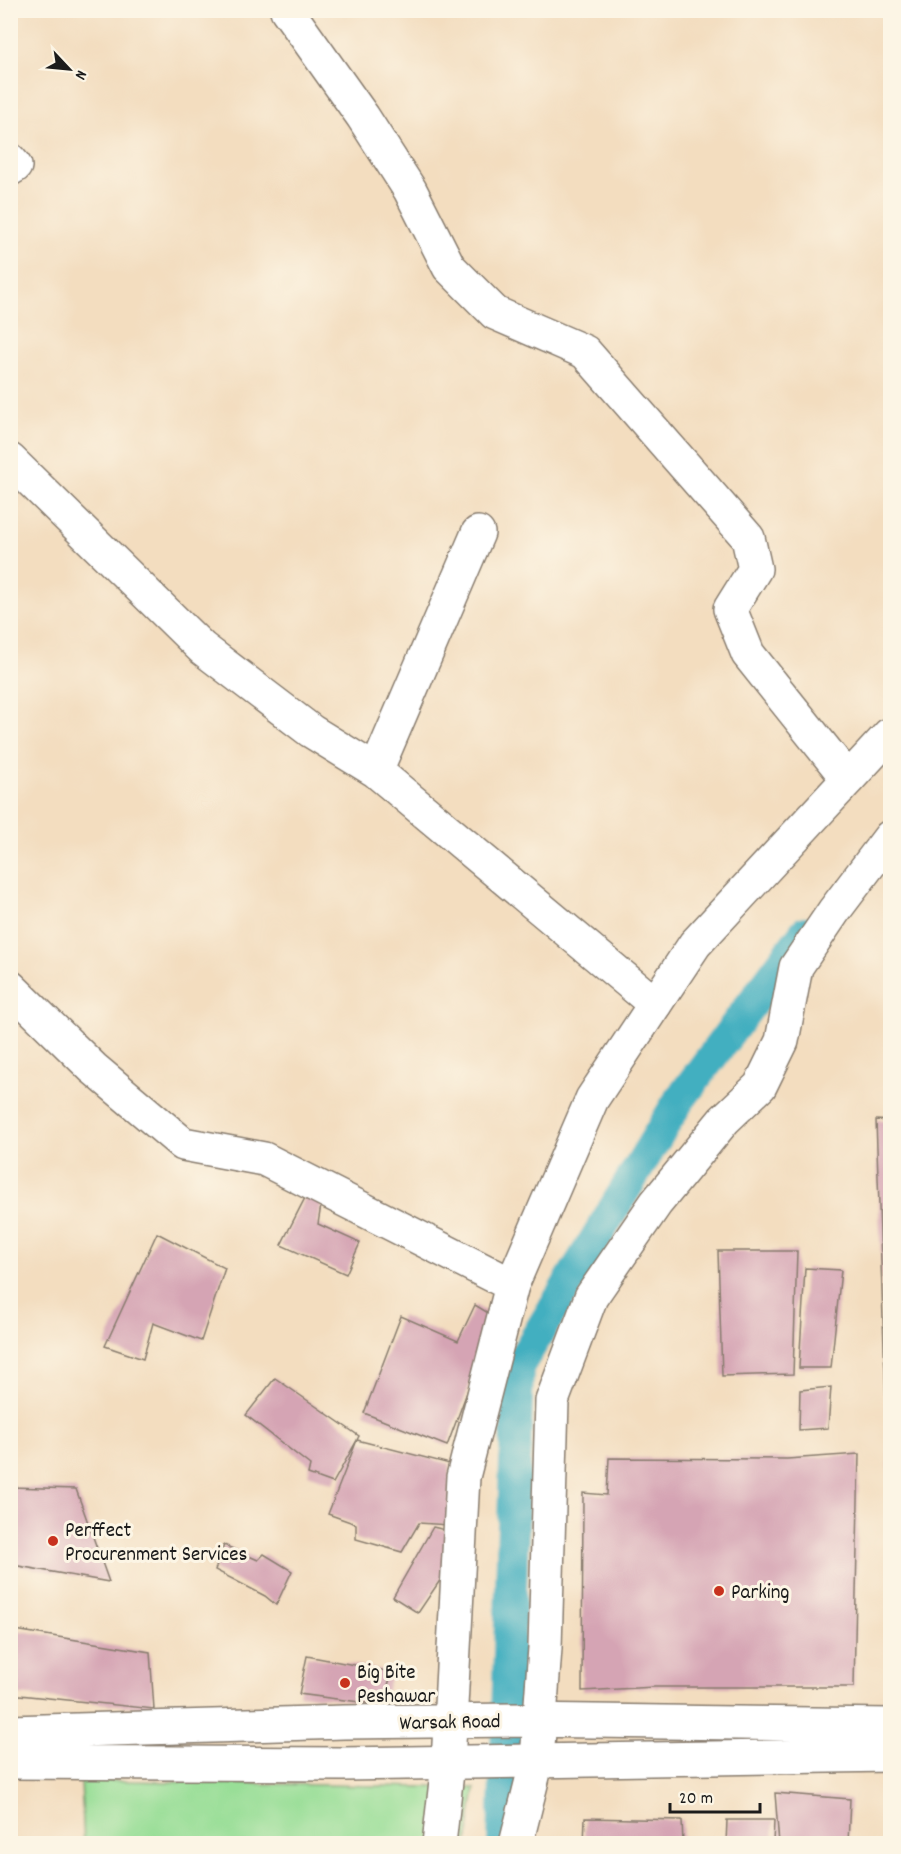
<svg xmlns="http://www.w3.org/2000/svg" width="901" height="1854" viewBox="0 0 901 1854" font-family="Dekko,sans-serif">
  <rect width="100%" height="100%" fill="#fcf5e5"/>
  <filter id="ink" filterUnits="userSpaceOnUse"><feTurbulence type="fractalNoise" baseFrequency=".0167" numOctaves="2"/><feDisplacementMap in="SourceGraphic" scale="12" xChannelSelector="R" yChannelSelector="G"/><feConvolveMatrix kernelMatrix="1 2 1 2 8 2 1 2 1" color-interpolation-filters="sRGB"/></filter>
  <filter id="wash" filterUnits="userSpaceOnUse"><feTurbulence type="fractalNoise" baseFrequency=".008" numOctaves="4" result="noise"/><feDisplacementMap in="SourceGraphic" scale="24" xChannelSelector="R" yChannelSelector="G"/><feGaussianBlur stdDeviation="1.35" result="paint"/><feColorMatrix in="noise" values="0 0 0 0 0 0 0 0 0 0 0 0 0 0 0 0 0 1.4 0 .05"/><feComposite in="paint" operator="in"/></filter>
  <g filter="url(#wash)">
    <rect width="100%" height="100%" fill="#f3ddbf"/>
    <path fill="#99de97" stroke="#5a7d5a" stroke-width="1.5" d="M81,1780L475,1788L467,1843L84,1844Z"/>
    <g fill="none" stroke-linecap="round" stroke-linejoin="round">
      <path stroke="#42afc0" stroke-width="32" d="M503,1844L518,1367L678,1102L805,932"/>
    </g>
    <g id="blocks">
      <path fill="#d5a4b4" d="M876,1120L890,1121V1488H889Z
        M307,1194L322,1199L318,1224L360,1243L346,1274L281,1245Z
        M157,1233L225,1268L201,1341L153,1323L143,1359L105,1346Z
        M718,1251H797L793,1374L722,1376Z
        M805,1268L841,1270L831,1368H799Z
        M475,1305L495,1317L447,1446L364,1413L401,1316L458,1341Z
        M275,1378L359,1436L357,1440L450,1464L449,1525L419,1523L402,1552L356,1539V1524L328,1514L357,1440L333,1483L308,1474L310,1465L246,1415Z
        M831,1387L828,1428L799,1430L800,1390Z
        M859,1454L854,1687H655L582,1691L583,1493L607,1495L609,1458L787,1459Z
        M10,1487L76,1489L109,1582L13,1565Z
        M433,1527L470,1536L418,1613L393,1597Z
        M224,1545L258,1560L264,1554L292,1571L276,1605L265,1596L215,1570Z
        M15,1630L150,1652L154,1709L10,1694V1649Z
        M307,1656L392,1672L382,1705L299,1694Z
        M775,1793L850,1799L848,1844H779Z
        M585,1818L682,1820L683,1844H584Z
        M727,1820H774L773,1844H726Z"/>
    </g>
  </g>
  <g filter="url(#ink)">
    <use href="#blocks" fill-opacity="0" stroke="#887c6e" stroke-width="1.5"/>
    <g fill="none" stroke-linecap="round" stroke-linejoin="round">
      <g stroke="#887c6e" stroke-width="36">
        <path id="street" d="M287,10L363,117L410,190L449,267L495,313L585,352L748,538L755,569L730,609L748,654L848,779
          M10,160L15,166L10,169
          M10,460L202,648L311,731L376,771L655,1004
          M376,771L478,533
          M10,987L93,1068L183,1144L264,1159L512,1285"/>
      </g>
      <g stroke="#887c6e" stroke-width="36">
        <path id="secondary" d="M439,1844L448,1763L463,1477L512,1285L592,1099L695,944L890,734
          M516,1844L537,1760L545,1648L552,1401L591,1297L656,1203L724,1120L760,1086L782,1041L796,967L834,911L890,837"/>
      </g>
      <g stroke="#887c6e" stroke-width="36">
        <path id="primary" d="M10,1732L344,1722L523,1720L890,1725
          M10,1762L343,1764L890,1755"/>
      </g>
      <use href="#street" stroke="#fff" stroke-width="33"/>
      <use href="#secondary" stroke="#fff" stroke-width="33"/>
      <use href="#primary" stroke="#fff" stroke-width="33"/>
    </g>
  </g>
  <g fill="#c8321e" stroke="#fcf5e5" stroke-width="2">
    <circle cx="53" cy="1541" r="6"/>
    <circle cx="719" cy="1591" r="6"/>
    <circle cx="345" cy="1683" r="6"/>
  </g>
  <g text-anchor="middle" stroke-width="6" stroke-linejoin="round" paint-order="stroke">
    <g font-size="21" fill="#1c1c1c" stroke="#fcf5e5" text-anchor="start">
      <text x="65" y="1536">Perffect<tspan x="65" dy="24">Procurenment Services</tspan></text>
      <text x="731" y="1598">Parking</text>
      <text x="357" y="1678">Big Bite<tspan x="357" dy="24">Peshawar</tspan></text>
    </g>
    <g font-size="21" fill="#1c1c1c" stroke="#fcf5e5">
      <text transform="translate(450 1721) rotate(-1)" y="7">Warsak Road</text>
    </g>
  </g>
  <rect width="901" height="1854" fill="none" stroke="#fcf5e5" stroke-width="36"/>
  <g transform="translate(69 69) rotate(116)" stroke="#fcf5e5" stroke-width="4.5" paint-order="stroke">
  <path d="M0-4.5L10 22L0 15L-10 22Z" fill="#1c1c1c"/>
  <text y="-9" font-size="16" font-weight="bold" text-anchor="middle" fill="#1c1c1c">N</text>
  </g>
  <path d="M670 1803v9h90v-9" fill="none" stroke="#1c1c1c" stroke-width="3"/>
  <text x="679" y="1803" font-size="18" fill="#1c1c1c" stroke="#fcf5e5" stroke-width="4.5" paint-order="stroke">20 m</text>
</svg>
